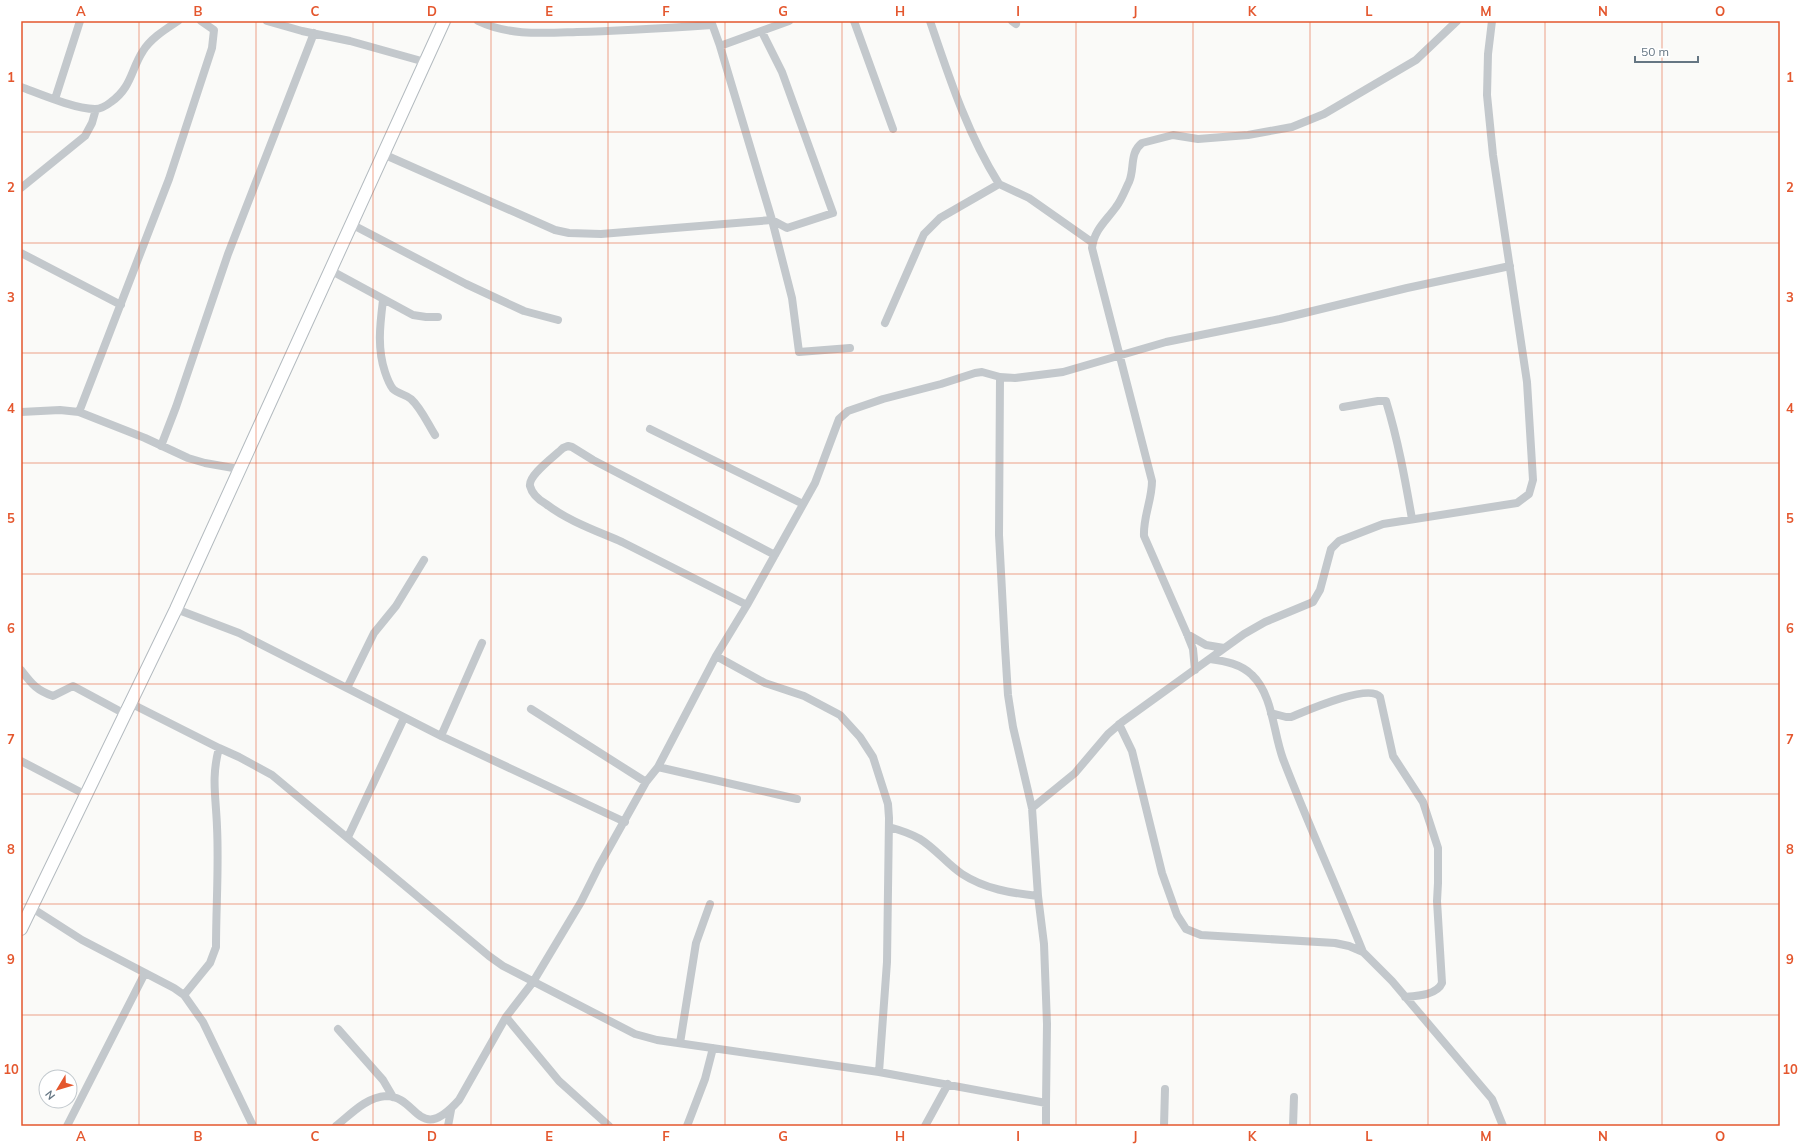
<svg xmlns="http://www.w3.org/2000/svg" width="1801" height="1147" viewBox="0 0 1801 1147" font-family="Mulish,sans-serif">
  <rect width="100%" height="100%" fill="#fafaf8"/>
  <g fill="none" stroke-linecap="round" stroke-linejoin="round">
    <g stroke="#b3babf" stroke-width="14">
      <path id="secondary" d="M21,929L176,609L444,21"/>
    </g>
    <path stroke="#c3c8cc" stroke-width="8" d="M267,21L302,31L350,41L425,62
      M478,21C509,36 544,33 577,32C622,31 667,28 712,25
      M711,21L720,46L772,220L792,298L799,352L850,348
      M854,21L893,129
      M930,21C949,77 967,133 999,184
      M1012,21L1016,24
      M720,46L789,21
      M21,87C40,94 75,109 95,109C101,109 106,106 111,102C132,87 131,69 143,51C151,38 166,29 178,21
      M55,99L80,21
      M383,154L555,230L569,233L601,234L772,220L787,228L833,213L782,72L762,32
      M21,188L85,136L92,123L96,109
      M351,224L466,284L524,311L558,320
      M21,253L121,305
      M330,270L413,315L426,317H438
      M383,300C380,325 377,348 385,372C387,378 389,384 393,389C398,394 405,394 411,399C421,408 428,424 435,435
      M885,323L924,234L940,218L999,184L1029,198L1093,243
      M1000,377L999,535L1005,647L1008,695L1013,727L1032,808L1038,896L1044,944L1047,1024L1046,1103
      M1343,407L1378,401H1386C1398,440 1405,479 1412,519
      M21,412L60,410L79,412L145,438L188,458L205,463L239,469
      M79,412L169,179L212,48L214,30L201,21
      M650,429L803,504
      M161,446L176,407L228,254L314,33
      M747,605C705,584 664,563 622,542C597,531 568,521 546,504C539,500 532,494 530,486C528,475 555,456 563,448L568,446L572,447L593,460L775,555
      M176,609L239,633L441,736L625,822
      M1187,634L1206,645L1224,648
      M716,656L765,683L804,696L840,715L860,737L873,757L888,804L889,818L887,962L879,1072
      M1210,659C1225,661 1241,664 1252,675C1273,695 1273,732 1283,759C1308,824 1337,887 1363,952
      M21,670C32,684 36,690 53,696L73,686L125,714
      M1195,670L1193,649L1187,634L1144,536C1143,517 1152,500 1152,481L1092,248C1094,230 1106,221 1116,207C1122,199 1125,190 1129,182C1135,169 1129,153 1142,143L1173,135L1198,139L1248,135L1292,127L1324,114L1416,60L1457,21
      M347,688L374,633L396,606L424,560
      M130,703L219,748L239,757L272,775L489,956L503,966L635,1034L657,1040L879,1072L1046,1103V1126
      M531,709L646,782
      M1271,713L1286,717H1291C1306,711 1369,683 1380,697L1393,756L1423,802L1438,848V883L1437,901L1442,983C1437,995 1417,996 1405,997
      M1119,724L1132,751L1162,873L1177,915L1186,929L1201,935L1335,943L1349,946L1363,952L1392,981L1492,1099L1503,1126
      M441,736L482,643
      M21,761L86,795
      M658,767L797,799
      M1032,808L1075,773L1108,734L1122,722L1244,634L1265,622L1313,602L1320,590L1331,549L1339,541L1383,524L1517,503L1529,494L1533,480L1527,382L1493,155L1487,95L1488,54L1492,21
      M889,827C900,830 910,833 920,839C936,849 947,864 962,874C985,889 1011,893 1038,896
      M348,837L404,718
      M32,908L82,940L174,988L184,995L203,1022L253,1126
      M184,995L210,963L216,947C216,907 219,867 217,827C216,797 211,778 219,748
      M506,1017L559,1081L609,1126
      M338,1029L383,1080L393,1097
      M680,1043L696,943L710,904
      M67,1126L145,973
      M336,1126C350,1115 366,1097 386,1096C418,1096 418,1146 459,1100L506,1017L533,982L581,902L599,866L646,782L658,767L716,656L747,605L815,483L839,419L848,411L883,399L941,384L975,373L982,372L1000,377L1015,378L1063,372L1166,342L1280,319L1407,288L1510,266
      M448,1126L451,1110
      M687,1126L705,1079L713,1048
      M925,1126L948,1084
      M1164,1126L1165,1089
      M1293,1126L1294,1097"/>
    <use href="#secondary" stroke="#fff" stroke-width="12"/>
  </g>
  <path fill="none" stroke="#e4572e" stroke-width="1" stroke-opacity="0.55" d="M139,21V1126M256,21V1126M373,21V1126M491,21V1126M608,21V1126M725,21V1126M842,21V1126M959,21V1126M1076,21V1126M1193,21V1126M1310,21V1126M1428,21V1126M1545,21V1126M1662,21V1126M21,132H1780M21,243H1780M21,353H1780M21,463H1780M21,574H1780M21,684H1780M21,794H1780M21,904H1780M21,1015H1780"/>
  <rect width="1801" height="1147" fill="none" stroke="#ffffff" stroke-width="44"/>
  <g transform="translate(58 1089) rotate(232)"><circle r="19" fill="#ffffff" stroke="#c1c8cd"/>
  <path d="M0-3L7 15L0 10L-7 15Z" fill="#e4572e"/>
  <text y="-6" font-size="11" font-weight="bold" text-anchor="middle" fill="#657683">N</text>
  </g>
  <path d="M1635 56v6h63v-6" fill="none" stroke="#657683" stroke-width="2"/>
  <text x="1641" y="56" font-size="12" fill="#657683" stroke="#ffffff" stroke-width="3" paint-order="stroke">50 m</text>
  <rect x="22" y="22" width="1757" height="1103" fill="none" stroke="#e4572e" stroke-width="1.5"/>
  <g font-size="13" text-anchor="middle" font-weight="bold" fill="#e4572e">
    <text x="81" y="16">A</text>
    <text x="198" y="16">B</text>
    <text x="315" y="16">C</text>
    <text x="432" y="16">D</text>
    <text x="549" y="16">E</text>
    <text x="666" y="16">F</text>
    <text x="783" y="16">G</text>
    <text x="900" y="16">H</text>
    <text x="1018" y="16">I</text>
    <text x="1135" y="16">J</text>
    <text x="1252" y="16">K</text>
    <text x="1369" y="16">L</text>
    <text x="1486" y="16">M</text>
    <text x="1603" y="16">N</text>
    <text x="1720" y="16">O</text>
    <text x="11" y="82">1</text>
    <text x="1790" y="82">1</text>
    <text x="11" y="192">2</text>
    <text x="1790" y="192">2</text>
    <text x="11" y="302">3</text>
    <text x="1790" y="302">3</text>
    <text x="11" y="413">4</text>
    <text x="1790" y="413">4</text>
    <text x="11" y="523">5</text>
    <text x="1790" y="523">5</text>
    <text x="11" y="633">6</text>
    <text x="1790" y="633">6</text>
    <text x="11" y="744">7</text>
    <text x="1790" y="744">7</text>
    <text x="11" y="854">8</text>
    <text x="1790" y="854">8</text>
    <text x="11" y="964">9</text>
    <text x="1790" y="964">9</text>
    <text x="11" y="1074">10</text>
    <text x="1790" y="1074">10</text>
    <text x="81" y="1141">A</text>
    <text x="198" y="1141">B</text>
    <text x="315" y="1141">C</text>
    <text x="432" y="1141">D</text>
    <text x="549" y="1141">E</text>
    <text x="666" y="1141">F</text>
    <text x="783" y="1141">G</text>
    <text x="900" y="1141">H</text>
    <text x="1018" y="1141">I</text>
    <text x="1135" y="1141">J</text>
    <text x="1252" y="1141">K</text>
    <text x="1369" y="1141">L</text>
    <text x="1486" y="1141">M</text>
    <text x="1603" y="1141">N</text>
    <text x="1720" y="1141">O</text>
  </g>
</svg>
